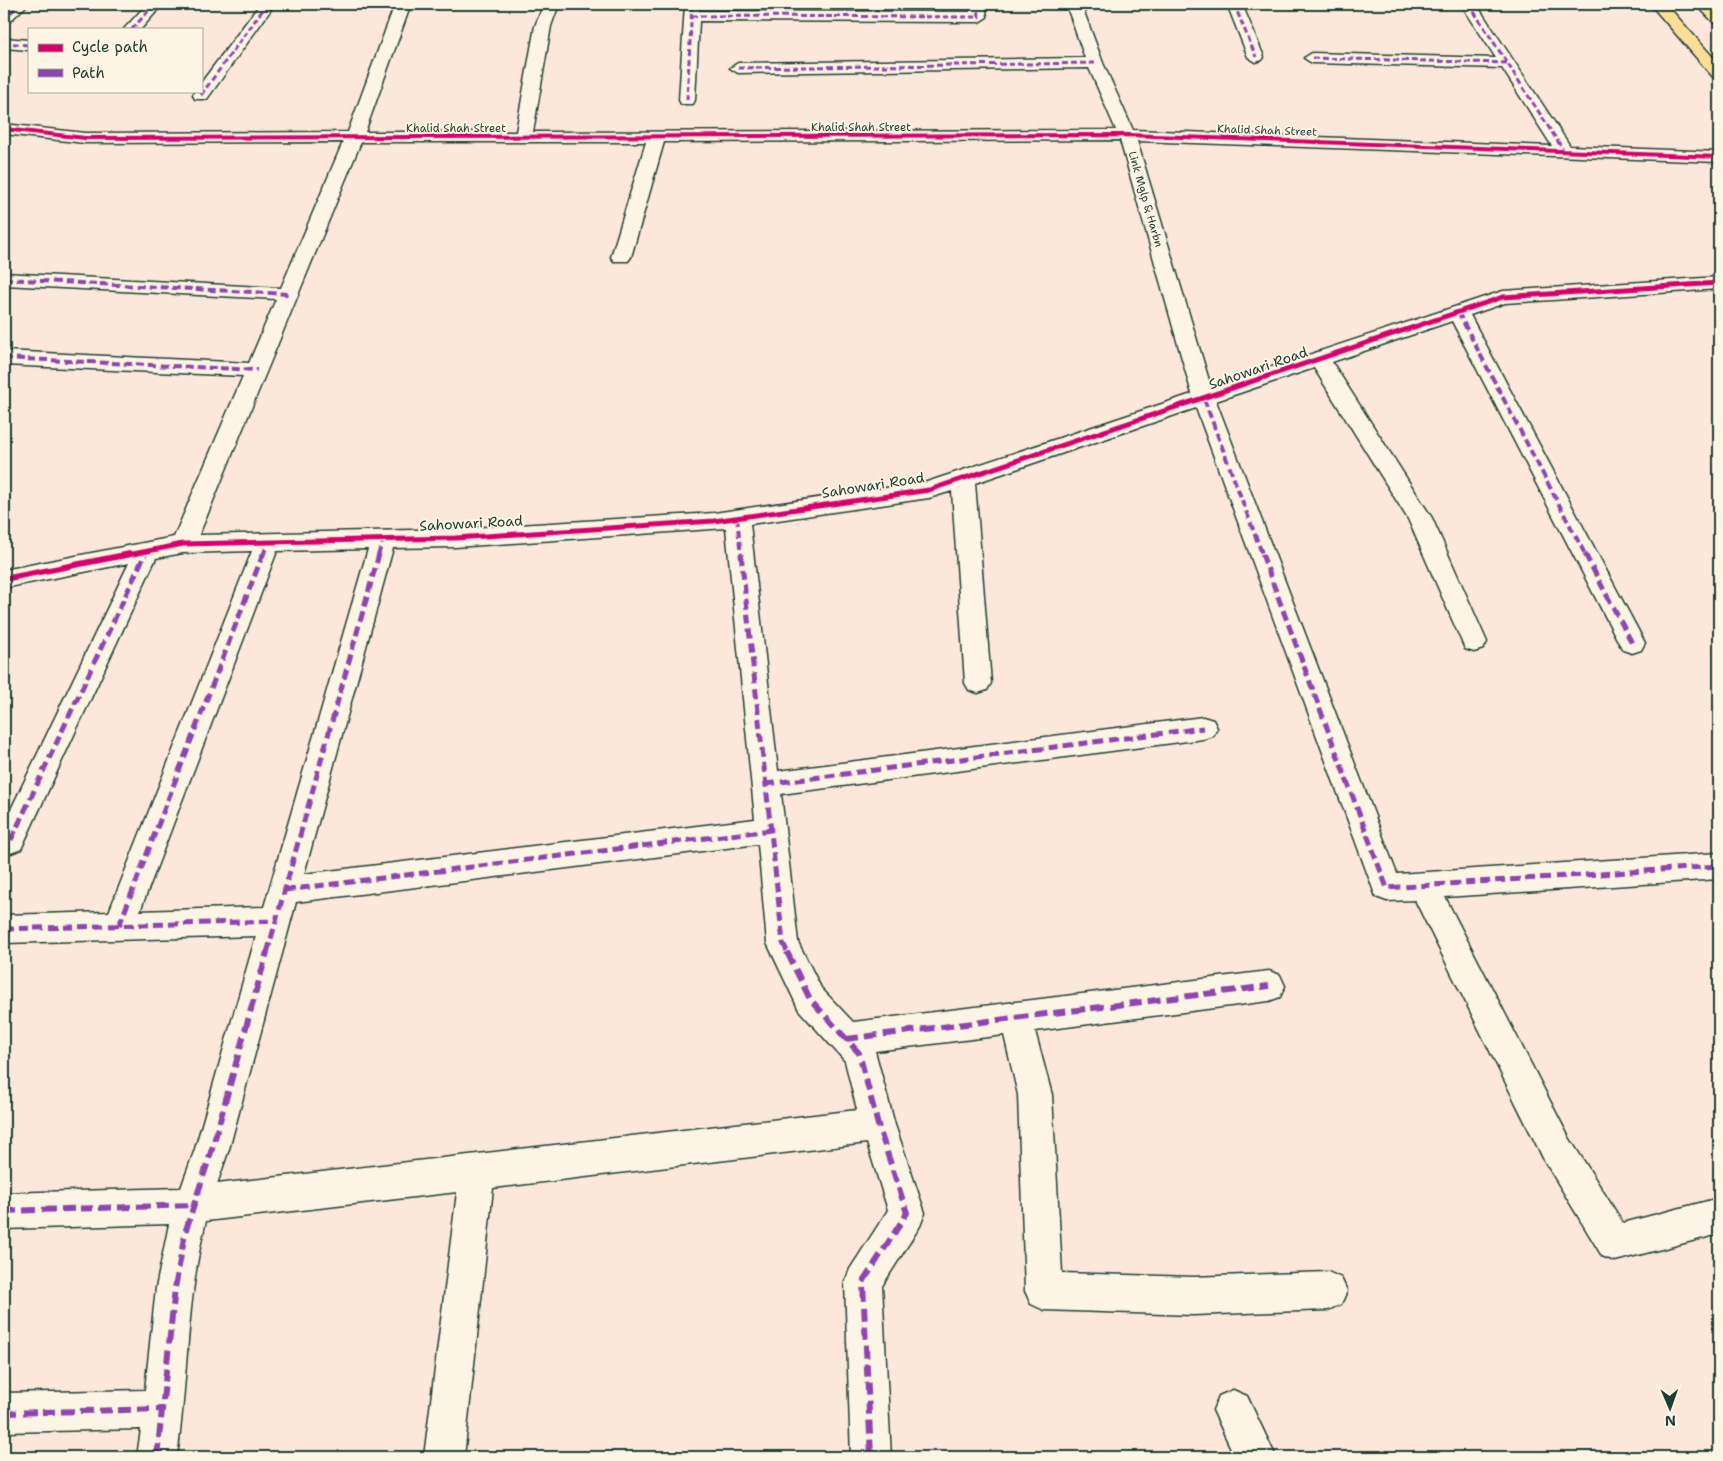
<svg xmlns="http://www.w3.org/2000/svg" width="1723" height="1461" viewBox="0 0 1723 1461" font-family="'Shantell Sans',sans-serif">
  <rect width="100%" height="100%" fill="#fbe8da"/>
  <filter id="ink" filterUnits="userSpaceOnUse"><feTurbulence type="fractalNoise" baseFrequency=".02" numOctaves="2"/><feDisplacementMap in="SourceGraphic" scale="10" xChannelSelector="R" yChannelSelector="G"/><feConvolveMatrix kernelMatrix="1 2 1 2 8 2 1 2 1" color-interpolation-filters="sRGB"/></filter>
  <g filter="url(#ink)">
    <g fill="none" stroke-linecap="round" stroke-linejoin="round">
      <g stroke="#1f3d34" stroke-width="3">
        <path id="minor" d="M11,4H28L9,22L4,24V11Z
          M147,4H163L141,29H124Z
          M260,4H275L207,99H195L193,95L195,91H201V83Z
          M395,4H411L365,132H516L535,26L544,4H559L551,26L533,132L1116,130L1089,68L738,73L730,68L738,63L1085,58L1066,4H1081L1103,63L1133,130L1552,146L1502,68L1312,63L1304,58L1312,53L1496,58L1461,4H1476L1570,146L1719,152V162L1137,141L1211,387L1503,291L1719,277V289L1505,303L1470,315L1645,643L1641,650L1632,653L1623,650L1619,643L1452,321L1332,362L1432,518L1487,642L1483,649L1474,652L1465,649L1408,519L1314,368L1216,401L1397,874L1719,853V879L1445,897L1568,1136L1623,1223L1719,1198V1234L1615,1261L1602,1256L1544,1160L1415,900L1387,901L1376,897L1196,408L975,483L991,683L987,690L978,693L969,690L965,683L952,491L929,498L750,524L778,771L1203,717L1213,720L1217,728L1213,736L1203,739L781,794L798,942L821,988L853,1022L1269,971L1280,975L1285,986L1280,997L1269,1001L1035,1031L1052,1095L1062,1273L1193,1277L1328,1272L1341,1278L1347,1291L1341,1304L1328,1310L1193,1315L1044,1310L1031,1304L1025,1291L1018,1095L1004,1035L875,1051L895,1125L925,1213L920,1226L882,1286L891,1457H851L845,1282L850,1269L888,1210L867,1143L493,1188L464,1457H424L457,1192L206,1221C186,1299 188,1379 177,1457H137L141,1429L4,1432V1393L145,1390L156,1288L169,1224L4,1229V1193L181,1188L195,1149L256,936L4,943V915L109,912L252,551L183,553L156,558L21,849L11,853L4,850V824L129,563L4,588V570L174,537L243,376L4,365V351L249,363L276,299L4,285V273L281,288L343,142L85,143L4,134V124L85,133L348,132ZM1120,140L1192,394L927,482L714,513L455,529L199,535L361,142H646L611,257L614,261H628L631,257L664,142ZM726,528L755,819L304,874L393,548L455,547ZM368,549L264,907L140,911L277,551ZM758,844L767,943L799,1010L845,1061L857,1110L217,1184L229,1149L296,902Z
          M685,4H699V11L970,12L971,4H985L987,17L979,22L699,21L695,100L693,104H681L679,100Z
          M1227,4H1242L1264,57L1262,60L1256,62L1248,57Z
          M4,38L29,40V50L4,48Z
          M1233,1390L1247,1396L1276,1457H1235L1213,1410L1219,1396Z"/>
      </g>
      <g stroke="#1f3d34" stroke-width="3">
        <path id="major" d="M1650,4H1666L1719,64V79L1713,77Z
          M1696,4H1712L1719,11V25L1714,23Z"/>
      </g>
      <use href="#minor" fill="#fcf5e5" fill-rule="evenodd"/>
      <use href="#major" fill="#fcde96" fill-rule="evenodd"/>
      <path stroke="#8e44ad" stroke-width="3" stroke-dasharray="6 3" stroke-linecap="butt" d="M1234,4L1256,57
        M1469,4L1564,151
        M691,16L979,17L978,4
        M4,19L20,4
        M132,29L155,4
        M4,43L29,45
        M1312,58L1507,63
        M738,68L1095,63
        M201,95L267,4
        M687,100L692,4"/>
      <path stroke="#8e44ad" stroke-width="4" stroke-dasharray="8 4" stroke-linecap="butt" d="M4,279L289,294
        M1458,312L1586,556
        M4,358L257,370
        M1204,399L1263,556
        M737,517L741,556
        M145,556L147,551
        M263,556L268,542
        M378,556L383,539"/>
      <path stroke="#8e44ad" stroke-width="5" stroke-dasharray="10 5" stroke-linecap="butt" d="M741,554L783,943L788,953
        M1262,554L1387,888L1719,866
        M1585,554L1632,643
        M766,784L1203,728
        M11,840L145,554
        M285,890L771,830
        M119,926L263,554
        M4,929L276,921
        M267,953L379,554"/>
      <path stroke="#8e44ad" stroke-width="6" stroke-dasharray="13 6" stroke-linecap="butt" d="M787,952L810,999L859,1053L878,1125L907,1213L863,1282L871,1457
        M846,1039L1269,986
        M4,1211L194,1205
        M4,1413L164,1409
        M157,1457L175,1288L185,1233L212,1149L267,952"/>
      <g stroke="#fcf5e5" stroke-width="5.5">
        <path id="cycleway-far2" d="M4,129L85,138L1127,135L1719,157"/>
      </g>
      <g stroke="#fcf5e5" stroke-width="8">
        <path id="cycleway-far1" d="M123,556L183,544L455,538L714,521L929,490L1503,297L1719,283"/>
      </g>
      <g stroke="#fcf5e5" stroke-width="9">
        <path id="cycleway" d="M4,579L130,554"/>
      </g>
      <use href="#cycleway-far2" stroke="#d6006c" stroke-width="4"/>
      <use href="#cycleway-far1" stroke="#d6006c" stroke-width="5"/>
      <use href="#cycleway" stroke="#d6006c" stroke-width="6"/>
    </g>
  </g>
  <g text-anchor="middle" stroke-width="4" stroke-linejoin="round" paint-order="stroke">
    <g font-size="11" fill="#1f3d34" stroke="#fcf5e5">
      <text x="861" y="131">Khalid Shah Street</text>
      <text x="456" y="132">Khalid Shah Street</text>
      <text transform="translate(1267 130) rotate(2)" y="4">Khalid Shah Street</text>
      <text transform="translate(1146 199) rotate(74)" y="4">Link Mglp &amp; Harbn</text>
    </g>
    <g font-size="14" fill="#1f3d34" stroke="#fcf5e5">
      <text transform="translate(1258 368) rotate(-19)" y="5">Sahowari Road</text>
      <text transform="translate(873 485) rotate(-9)" y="5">Sahowari Road</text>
      <text transform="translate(471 523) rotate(-3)" y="5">Sahowari Road</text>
    </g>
  </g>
  <rect width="1723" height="1461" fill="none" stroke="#fcf5e5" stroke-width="20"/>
  <rect x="10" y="10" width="1703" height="1441" fill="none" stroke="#1f3d34" stroke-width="2" filter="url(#ink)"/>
  <rect x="28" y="28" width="175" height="65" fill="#fcf5e5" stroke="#a4ab9e"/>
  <rect x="38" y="44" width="25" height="8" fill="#d6006c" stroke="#a4ab9e"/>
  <text x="72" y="52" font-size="15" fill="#1f3d34">Cycle path</text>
  <rect x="38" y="69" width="25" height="8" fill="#8e44ad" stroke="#a4ab9e"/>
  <text x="72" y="78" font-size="15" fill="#1f3d34">Path</text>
  <g transform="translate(1670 1408) rotate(178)" stroke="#fcf5e5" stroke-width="4" paint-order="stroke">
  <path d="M0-4L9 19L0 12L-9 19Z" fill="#1f3d34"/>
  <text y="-8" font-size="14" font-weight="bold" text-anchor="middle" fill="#1f3d34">N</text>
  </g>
</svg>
